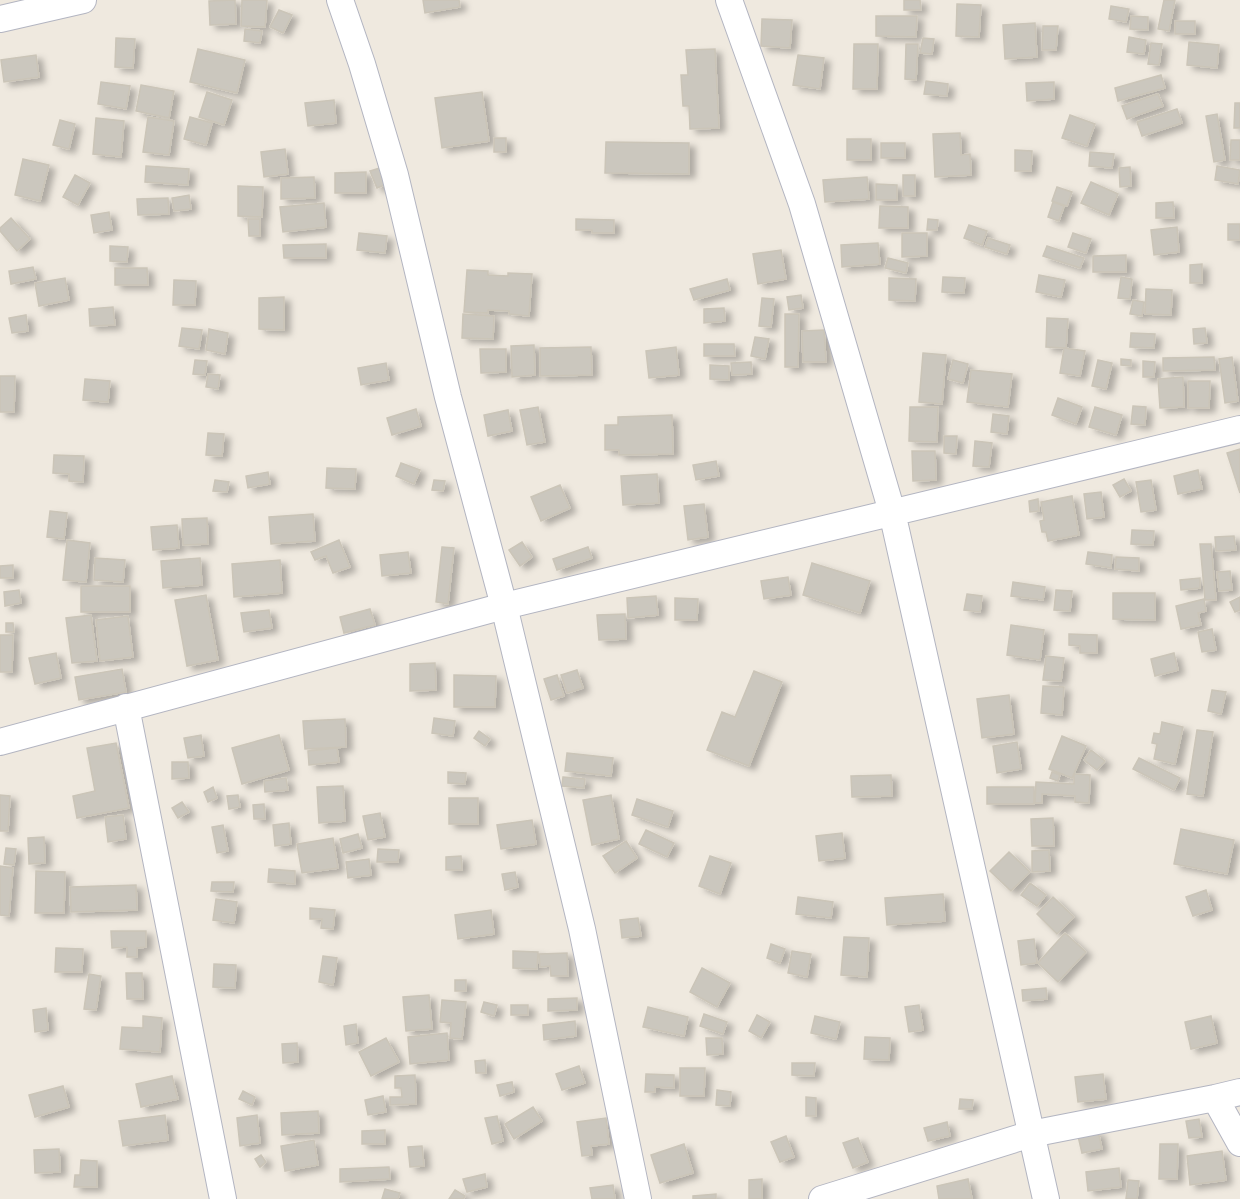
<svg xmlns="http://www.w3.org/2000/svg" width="1240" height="1199" viewBox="0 0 1240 1199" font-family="Arial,sans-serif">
  <defs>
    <filter id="shadow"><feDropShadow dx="6" dy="4" stdDeviation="3" flood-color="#0004"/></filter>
  </defs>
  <rect width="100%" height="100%" fill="#efe9df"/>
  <path fill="#cbc7be" stroke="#cbc5b8" stroke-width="1.5" filter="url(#shadow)" d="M235,0L236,24L210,25L209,1Z
    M242,0H267L265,27L241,26Z
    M423,0H459L460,7L425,13Z
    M904,0H920L921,10H904Z
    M1164,0H1175L1169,31L1158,29Z
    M957,4L981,5L979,37L956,36Z
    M1111,6L1129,9L1126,22L1109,19Z
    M279,10L292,15L283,33L270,27Z
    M876,16H917L916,37L876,36Z
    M1131,16L1148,17V30L1130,29Z
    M762,19L792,20L790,48L761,46Z
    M1175,21H1195V34H1175Z
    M1035,23L1037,57L1005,59L1003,25Z
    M1043,26H1058L1056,50H1042Z
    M245,29L262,31L260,43L244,41Z
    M1129,37L1146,40L1144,54L1127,52Z
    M116,38L135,39L133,68L115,67Z
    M923,38L934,39L932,54L920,53Z
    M1189,42L1219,45L1217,68L1187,65Z
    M1151,43L1162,44L1159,65L1148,64Z
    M854,44H878L877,89H853Z
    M906,44H918L916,80L905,79Z
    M198,49L245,60L237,93L190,82Z
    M715,49L719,128L690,129L689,106H683L681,75H688L686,50Z
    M36,55L39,77L4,82L1,60Z
    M798,55L824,58L820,89L793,85Z
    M1161,75L1165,88L1118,101L1115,88Z
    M926,81L948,84L947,96L924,94Z
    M101,82L130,86L126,109L98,104Z
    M1054,82V99L1027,101L1026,83Z
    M141,85L174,91L169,118L136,111Z
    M207,92L232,100L224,125L199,117Z
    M482,92L489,141L442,148L435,98Z
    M1158,94L1163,106L1127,119L1122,106Z
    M334,100L336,123L308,126L305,103Z
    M1235,103H1240V128H1234Z
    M1177,109L1182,123L1142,136L1137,122Z
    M1217,114L1225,160L1214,162L1206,116Z
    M1070,115L1095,124L1087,146L1062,138Z
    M148,117L174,121L169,155L143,152Z
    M190,117L212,123L206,145L184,139Z
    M96,118L124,121L121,157L93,154Z
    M60,120L75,124L69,149L53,145Z
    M960,133L961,155L970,154L971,175L935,177L933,134Z
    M494,138H506V152H494Z
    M847,139H871V160H847Z
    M1231,140H1240V160H1230Z
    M606,142L689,143V174L605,173Z
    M881,143H905V158H881Z
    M285,149L288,174L264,177L261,152Z
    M1015,150L1032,151L1031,171H1015Z
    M1090,152L1114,154L1112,168L1089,166Z
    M23,159L49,165L40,201L15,195Z
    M146,166L189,169L188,185L145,182Z
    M1217,166L1240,170L1238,184L1215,180Z
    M1130,167L1131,186L1120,187L1119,168Z
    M380,168L387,184L377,188L370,171Z
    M366,172V193H335V173Z
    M75,175L90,183L78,205L63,197Z
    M903,175H915V196H903Z
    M314,177L315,198L281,199V178Z
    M867,177L869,199L825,202L823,180Z
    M1091,182L1118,194L1109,215L1081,203Z
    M876,184L897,185V200H876Z
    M238,186L263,187L262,217L238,216Z
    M1057,187L1072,192L1067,206L1052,201Z
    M189,195L191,209L174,211L172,198Z
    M168,198L169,214L138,215L137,199Z
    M1053,202L1064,206L1059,221L1048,217Z
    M1173,202L1174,218H1156V203Z
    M324,203L326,227L283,232L280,207Z
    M880,206L908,207V228H879Z
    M109,212L112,230L94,233L91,215Z
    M11,218L30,239L17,251L0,231V228Z
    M248,219H260V236H249Z
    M576,219L614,220V233H592V230H576Z
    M928,219L938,220L937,230H927Z
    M1228,224H1240V240H1228Z
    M969,225L987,231L982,245L964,238Z
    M1177,227L1179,252L1154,255L1151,230Z
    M359,233L387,236L385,253L357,250Z
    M902,233H927V256L902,257Z
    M1073,233L1091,239L1086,253L1068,247Z
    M988,238L1010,245L1007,254L985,247Z
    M878,243L880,264L842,267L841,245Z
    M326,244V258H284L283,245Z
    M110,246L128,247L127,262L110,261Z
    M1047,246L1084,258L1080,268L1043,256Z
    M781,250L786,279L758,284L753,254Z
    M1126,255V272H1093V256Z
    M888,258L908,263L906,273L885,268Z
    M1202,264V283H1190V265Z
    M33,267L36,279L11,284L9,271Z
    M115,268H147L148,285H115Z
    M467,270L488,271V275L508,276V273L532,274L529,316L509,314V311L488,310V313L464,312Z
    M1039,275L1065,280L1061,297L1036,292Z
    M943,277L965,278L964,293L942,292Z
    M1121,277L1132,279L1130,299L1118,298Z
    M65,278L69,300L39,306L35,283Z
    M889,278L916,279L915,301L889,300Z
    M727,279L730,290L694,300L690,289Z
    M174,280L196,281L195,305H173Z
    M1146,289L1172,290L1171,315L1145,314Z
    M801,295L803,308L789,310L787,297Z
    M284,297V330L259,329V298Z
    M762,298L774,299L771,327L759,326Z
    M1133,300L1144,302L1142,316L1130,314Z
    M113,307L115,325L90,326L89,309Z
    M724,308L725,321L704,323V309Z
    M463,314L494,316L493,339L462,338Z
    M785,314H799L798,367H785Z
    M26,315L28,331L12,333L9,318Z
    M1047,318L1068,319L1066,348L1046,347Z
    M182,328L202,330L199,349L179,346Z
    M1205,328L1207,343L1194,344L1193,329Z
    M209,329L228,333L225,354L206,350Z
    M824,330L826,362H803L802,331Z
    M1131,333L1155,334L1154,348L1130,347Z
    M755,337L769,339L765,359L751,356Z
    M704,344H734L735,356H704Z
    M534,345L535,375L512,377L511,346Z
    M591,347L592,375L540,376V348Z
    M676,347L679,375L649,378L646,351Z
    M1064,348L1085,351L1080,376L1060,373Z
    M480,349H506V372L481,373Z
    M923,353L946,355L942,404L919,402Z
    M1214,357L1215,370L1163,371V358Z
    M1232,357L1238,401L1225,403L1219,359Z
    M1121,359L1131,360V366L1121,365Z
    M195,360L207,361L205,375L193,374Z
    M953,360L968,364L963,383L948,379Z
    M1098,360L1112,363L1106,389L1092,386Z
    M1143,361L1155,362L1154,377H1143Z
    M751,362L752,374L732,375L731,363Z
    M386,363L389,380L361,385L358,368Z
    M710,365L729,366V380L710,379Z
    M971,370L1012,374L1008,407L967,402Z
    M208,374L220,375L218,389L206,387Z
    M0,376H15L14,412H0Z
    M1183,377L1184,407L1160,408L1158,379Z
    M85,379L110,381L108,402L83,400Z
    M1188,381H1210L1209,408H1188Z
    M1058,398L1082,407L1076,424L1052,415Z
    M1133,406L1146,407L1145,425L1131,424Z
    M538,407L545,442L527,445L520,410Z
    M910,407H938L937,442L909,441Z
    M1095,407L1122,415L1116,435L1089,427Z
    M416,409L421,426L392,435L387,418Z
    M508,410L512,431L488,436L484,415Z
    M993,414L1009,416L1007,434L991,432Z
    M672,415L673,454L619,455V450H605V425H618V417Z
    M208,433L224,434L222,456L206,455Z
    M944,436H957L956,454L944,453Z
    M975,441L992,443L989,467L973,466Z
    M1240,449V493L1227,453Z
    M912,451H935L936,480L913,481Z
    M54,455L84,456L83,482L69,481V474L53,473Z
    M716,461L719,476L696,480L693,465Z
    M401,463L420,470L414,484L396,476Z
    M327,468L356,469L355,489L326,488Z
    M1198,470L1202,489L1178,494L1174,476Z
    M268,472L270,484L248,488L246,476Z
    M657,474L659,503L623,505L621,476Z
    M1124,479L1131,491L1120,497L1113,485Z
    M215,480L229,482L227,492L213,491Z
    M434,480L445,481L443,491L432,490Z
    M1151,480L1156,510L1141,512L1136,482Z
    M560,485L570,508L541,521L531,497Z
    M1101,492L1104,517L1087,519L1084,494Z
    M1072,496L1079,535L1048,541L1046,532H1042L1040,521L1044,520L1041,502Z
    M1038,499L1039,511L1030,512L1029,501Z
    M704,504L708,537L688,540L684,506Z
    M50,511L67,513L64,539L47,537Z
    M313,514L315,541L271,544L269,517Z
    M207,518L208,544L183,545L182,519Z
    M177,525L179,548L153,550L151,527Z
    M1132,530L1154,531L1153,545L1131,544Z
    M1234,536L1236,550L1216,551L1215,537Z
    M67,540L90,543L86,582L63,580Z
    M339,540L350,567L333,573L326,556L315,560L311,552Z
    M522,542L532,557L520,566L509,550Z
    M1200,544H1211L1216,600H1205Z
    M442,547L454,548L448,604L436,602Z
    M588,547L592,558L557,570L553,559Z
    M408,552L411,573L382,576L380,555Z
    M1088,552L1112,555L1111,568L1086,564Z
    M1116,557L1139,558V571L1115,569Z
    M95,558L125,560L123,582L94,580Z
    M200,558L202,585L163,588L161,561Z
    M280,560L282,593L234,597L232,564Z
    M812,563L870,581L860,613L803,595Z
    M13,565V578H0V566Z
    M1230,571L1232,590L1219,591L1217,572Z
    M788,577L791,595L764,599L761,581Z
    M1200,578V588L1181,590L1180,580Z
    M1013,582L1045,587L1043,600L1011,596Z
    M81,586H130V612H81Z
    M19,590L21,603L5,606L4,592Z
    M1056,590L1072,591L1070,611L1054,610Z
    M1113,593H1155V620L1113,619Z
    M967,594L982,596L980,612L964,610Z
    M206,595L218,660L187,666L175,600Z
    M656,596L658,615L628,618L627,598Z
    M1240,597V610L1235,612L1230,602Z
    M675,598L698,599L697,620H675Z
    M1204,599L1206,611L1198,613L1201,625L1181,629L1176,606Z
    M370,609L375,625L344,633L340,617Z
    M269,610L272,628L244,632L241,613Z
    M625,614L626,639L599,640L597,615Z
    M91,615L97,661L72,663L66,618Z
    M128,616L133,657L100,661L96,620Z
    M6,623H13L14,632H6Z
    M1011,625L1044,630L1040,660L1007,655Z
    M1212,629L1216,650L1202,652L1198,632Z
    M1069,634L1097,635V653H1080V646L1069,645Z
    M0,635H13L12,672H0Z
    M56,653L61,678L35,684L29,658Z
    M1174,653L1178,670L1155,676L1151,659Z
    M1046,656L1064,658L1061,681L1043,680Z
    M435,663L436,690L410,691V664Z
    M122,669L126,692L79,700L75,677Z
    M577,670L583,688L567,693L561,675Z
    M754,671L782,682L749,766L707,750L722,712L735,717Z
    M454,675L496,676L495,707H454Z
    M557,675L564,696L551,700L544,679Z
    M1043,686L1064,687L1062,715L1041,713Z
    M1212,690L1226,692L1221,714L1208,711Z
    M1009,695L1014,734L982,738L977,699Z
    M434,718L455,721L453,736L432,733Z
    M345,719L346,747L305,749L303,721Z
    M1162,722L1183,727L1175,764L1154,759L1157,744L1152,743L1154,733L1160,734Z
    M1197,730L1213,732L1203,796L1187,794Z
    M479,731L490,739L485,746L474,738Z
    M201,735L204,756L188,758L184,738Z
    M279,735L289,770L242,784L232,748Z
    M1062,736L1086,746L1072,778L1049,769Z
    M1017,742L1021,769L997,773L993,746Z
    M116,743L129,808L77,818L73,796L95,791L87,748Z
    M337,748L339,762L309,765L308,751Z
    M1091,750L1105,761L1097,770L1084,760Z
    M567,753L613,758L611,776L565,771Z
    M1139,758L1180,778L1174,790L1133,769Z
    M172,762H188L189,778L172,779Z
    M448,772L466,773L465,784L448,783Z
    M1052,772L1060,775L1058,781L1050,778Z
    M1074,774L1090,775L1089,803L1075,802V796L1042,794V803H1035L1036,782L1074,784Z
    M891,775L892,796L852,797L851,776Z
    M563,777L585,779L584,788L562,786Z
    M286,778L288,790L265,792L264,781Z
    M343,786L345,821L319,823L317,787Z
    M213,787L217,798L208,802L204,792Z
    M987,787H1034V804H987Z
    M0,795L10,796L8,831H0Z
    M238,795L240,807L229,809L227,796Z
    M611,795L619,839L592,845L583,800Z
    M449,798H478V824H449Z
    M637,799L673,811L668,827L632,815Z
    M182,802L189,812L178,818L172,808Z
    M264,804L265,819H254L253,805Z
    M380,813L385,837L368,840L363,816Z
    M123,815L126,839L108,842L105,817Z
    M1053,818L1054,846H1032L1031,819Z
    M532,820L536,844L501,849L497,825Z
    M289,823L291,844L275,846L273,825Z
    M223,825L228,851L217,853L212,827Z
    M1181,829L1234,840L1227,874L1174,864Z
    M646,830L674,843L667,857L639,844Z
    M842,833L845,858L819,861L816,836Z
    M358,834L362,848L343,853L340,839Z
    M44,837L45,863L29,864L28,838Z
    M333,838L338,868L302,873L297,844Z
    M626,841L637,858L615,873L603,856Z
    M6,848L16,849L14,865L4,864Z
    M378,849L399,850L398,862H377Z
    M1049,850L1050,871L1032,872V851Z
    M1009,852L1030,872L1011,891L990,871Z
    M461,856L462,870H446V857Z
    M710,856L731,863L720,894L699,886Z
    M369,859L371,875L348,878L346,862Z
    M0,866L13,868L9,916L0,915Z
    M269,869L295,871V884L268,882Z
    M36,871L65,872L64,913H35Z
    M515,872L518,887L505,890L502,874Z
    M212,882H234L233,892L211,891Z
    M1030,883L1046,895L1037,906L1021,895Z
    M136,885L137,910L71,912L70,887Z
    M1206,890L1212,910L1193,916L1186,897Z
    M943,894L945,921L887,925L885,898Z
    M798,897L833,902L831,918L796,914Z
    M1053,897L1074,917L1057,934L1037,914Z
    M216,899L237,902L234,923L213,920Z
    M310,908L335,910L333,929L321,928L322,919H310Z
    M491,910L494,934L458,939L455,915Z
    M638,918L641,936L622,938L620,920Z
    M111,931H146V947L137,948V957H127V947L112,948Z
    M1065,933L1086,952L1058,982L1038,963Z
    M844,937L869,938L867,977L841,975Z
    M1034,939L1037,963L1021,965L1018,941Z
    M771,944L785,949L780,963L767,958Z
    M56,948L83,949L82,972H55Z
    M513,951L538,952L537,969L513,968Z
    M792,951L811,954L807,977L788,973Z
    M567,953L568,976H551L550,966L540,967L539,954Z
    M323,956L337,958L333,985L319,982Z
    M214,964L236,965L235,988L213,987Z
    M702,968L730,983L717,1007L690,992Z
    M126,973H142L143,999H127Z
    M89,974L101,976L96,1010L84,1009Z
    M455,980H466V991H455Z
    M1046,988L1047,999L1023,1001L1022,990Z
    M429,995L432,1029L406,1031L403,997Z
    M577,998V1010L548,1011V999Z
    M442,1000L466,1002L462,1039L450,1038L451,1023L440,1022Z
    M484,1002L497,1005L494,1016L481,1012Z
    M511,1005H528V1015H511Z
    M919,1005L923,1030L909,1032L905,1007Z
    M648,1007L688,1017L684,1036L643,1027Z
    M46,1008L48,1030L35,1032L33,1010Z
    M704,1014L727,1022L723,1034L700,1026Z
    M757,1015L770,1022L761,1038L749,1031Z
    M143,1016L162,1018L160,1052L120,1049L122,1027L143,1028Z
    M815,1016L840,1022L836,1039L811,1033Z
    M1211,1016L1217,1043L1191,1049L1185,1022Z
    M575,1021L576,1036L544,1040L543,1025Z
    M356,1024L358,1043L346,1045L344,1026Z
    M447,1033L449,1060L410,1064L408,1037Z
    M865,1037L890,1038L889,1060L864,1059Z
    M386,1038L399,1062L371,1076L359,1052Z
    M706,1038H722L723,1054L707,1055Z
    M297,1043L298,1062L283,1063L282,1044Z
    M485,1060L486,1073H476L475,1061Z
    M792,1063H815L814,1076L792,1075Z
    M579,1066L585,1083L562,1090L556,1074Z
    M680,1068H705L704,1096H680Z
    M646,1074L674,1075V1088L655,1087V1092H645Z
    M1103,1074L1106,1099L1078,1102L1075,1077Z
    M415,1075L416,1104L390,1105V1097H402L401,1088H395V1076Z
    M172,1076L178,1099L141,1107L136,1084Z
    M512,1082L514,1092L500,1096L497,1085Z
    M63,1086L69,1107L35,1117L29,1095Z
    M717,1090L731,1092L730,1106L716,1105Z
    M243,1091L255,1097L252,1105L239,1099Z
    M383,1096L386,1112L368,1115L365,1100Z
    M806,1097L816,1098V1116H806Z
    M960,1099L973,1100L972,1109H959Z
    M533,1107L542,1121L514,1139L505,1124Z
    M318,1111L319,1133L282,1135L281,1113Z
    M165,1115L168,1140L123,1146L119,1121Z
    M257,1115L260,1143L240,1146L237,1118Z
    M497,1116L503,1141L492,1144L485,1118Z
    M606,1118L609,1144L591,1146L592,1155L582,1156L577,1122Z
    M1199,1119L1202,1137L1189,1138L1186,1121Z
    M947,1122L950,1136L928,1141L924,1128Z
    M385,1130V1144H362V1131Z
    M1098,1131L1102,1149L1082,1153L1078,1136Z
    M786,1136L794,1157L780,1162L771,1142Z
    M858,1138L868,1162L853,1168L843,1143Z
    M314,1140L318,1165L285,1171L281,1146Z
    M684,1144L693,1173L660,1183L651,1155Z
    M1160,1144H1178L1177,1179H1159Z
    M422,1146L424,1166L410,1167L408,1147Z
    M59,1149L60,1172L35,1173L34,1150Z
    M1222,1151L1226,1180L1190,1185L1187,1156Z
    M261,1155L266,1162L260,1167L255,1159Z
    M81,1160L97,1161V1187H74L75,1175H80Z
    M389,1167L390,1179L340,1182V1169Z
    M1119,1168L1121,1187L1088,1191L1086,1172Z
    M485,1174L487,1187L467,1192L463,1179Z
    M762,1179V1199H749V1180Z
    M968,1179L972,1199H939L937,1186Z
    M1128,1180L1139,1181L1137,1199H1126Z
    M613,1185L615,1199H592L590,1188Z
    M385,1189L400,1193L398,1199H382Z
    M455,1190L465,1196L463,1199H449Z
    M716,1194V1199H693V1196Z"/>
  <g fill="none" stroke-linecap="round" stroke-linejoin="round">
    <g stroke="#b3b5c1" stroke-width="28">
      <path id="minor" d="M340,0L362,64L395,175L448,397L504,606L582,929L638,1199
        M729,0L802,204L892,512L1046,1199
        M0,19L83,0
        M126,707L223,1199
        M0,742L504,606L1240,429
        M1215,1098L1240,1143
        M822,1199L1031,1134L1215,1098L1240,1092"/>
    </g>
    <use href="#minor" stroke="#fff" stroke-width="26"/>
  </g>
</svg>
